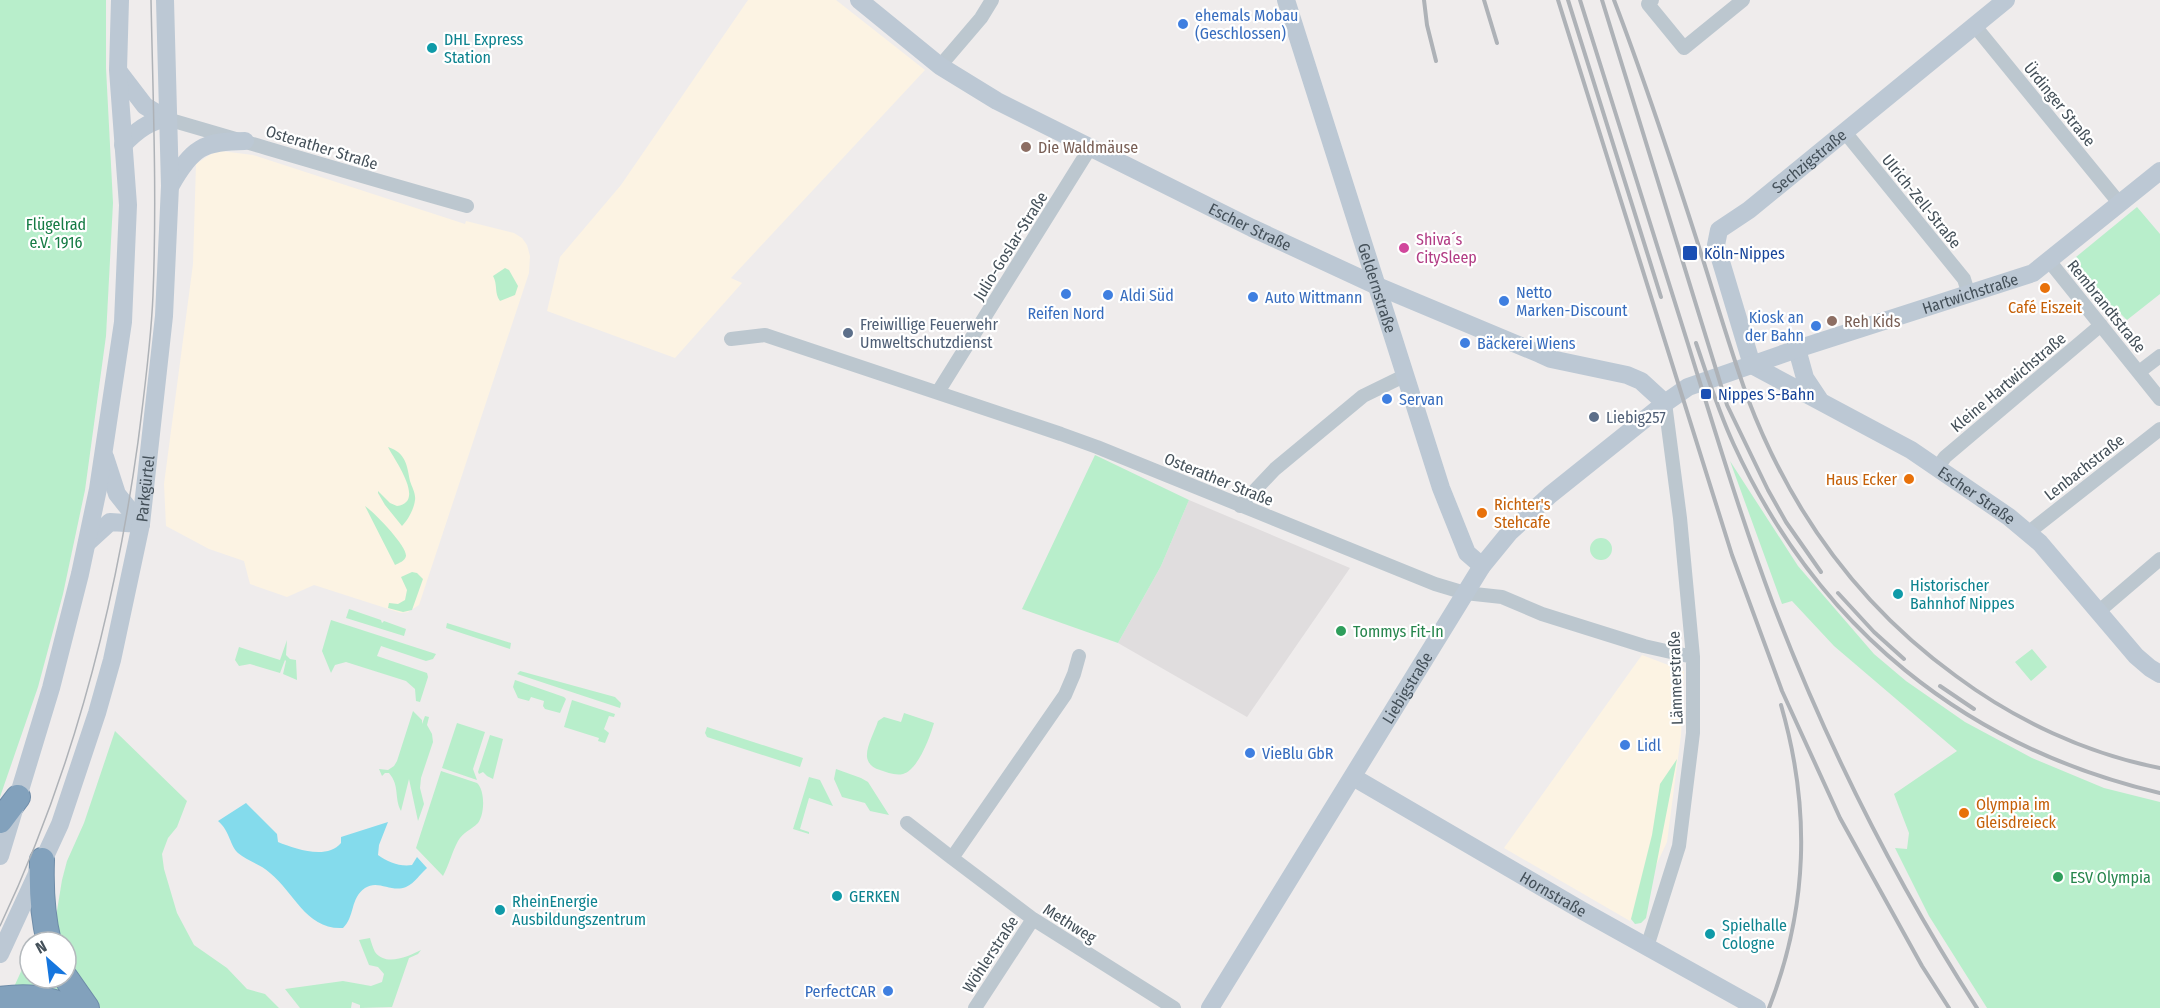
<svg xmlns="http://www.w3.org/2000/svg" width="2160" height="1008" viewBox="0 0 2160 1008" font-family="'Fira Sans Condensed',sans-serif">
  <rect width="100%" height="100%" fill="#efecec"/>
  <path fill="#fcf3e3" d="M748,0H836L925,70L731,278L742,283L675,358L547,311L560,257L621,185Z
    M221,151L253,155L465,224L466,221L514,233L522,238L527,245L530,256L529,273L419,605L408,612L401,613L314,585L287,597L250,584L244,561L209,549L166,526L164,484L193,264L196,164L211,154Z
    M1642,655L1684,671L1681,735L1667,842L1630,921L1504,848Z"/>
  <path fill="#e0ddde" d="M1189,500L1350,568L1247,717L1118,643L1161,566Z"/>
  <path fill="#b8eecb" d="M0,0H106V68L113,203L106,336L85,490L63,594L38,687L0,797Z
    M2137,207L2160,234V294L2127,320L2121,314L2111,322L2065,266Z
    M505,268L509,270L518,286L515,295L500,301C494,293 498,285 493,276Z
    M388,447C406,453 407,465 410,481C412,487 416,494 415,500C414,509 408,520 402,526L385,505L378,493V491L390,503L397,506C426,502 395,461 388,447Z
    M1095,455L1189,500L1161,566L1118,643L1022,609Z
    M1730,461L1798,566L1874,654L1906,681L1965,722L2032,758L2104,788L2160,802V1008H1987L1929,916L1895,848L1907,849L1909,833L1894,794L1957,751L1834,646L1792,601L1782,604Z
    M365,506C374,512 407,546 406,556C405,561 399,563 395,565Z
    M1590 549a11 11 0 1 1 22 0a11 11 0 1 1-22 0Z
    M412,572L417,573L423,579L412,610L403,612L388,608L389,603L398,604L405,600L407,590L401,577Z
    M349,609L381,620L382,623L384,621L406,629L404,636L346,618Z
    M331,620L436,654L433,659L426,661L381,646L377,656L427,673L428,677L420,702L416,701L415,689L406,681L346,662L335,665L331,673L322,651Z
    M447,623L511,643L510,649L446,628Z
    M287,640L286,655L290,659L296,660L297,680L283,674L286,661L285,660L280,673L250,664L239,666L235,660L239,647L280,660Z
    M2032,649L2047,667L2031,681L2015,662Z
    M520,671L615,697L621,703L620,708L517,674Z
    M515,680L564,697L566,699L560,713L545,709L543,706L544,701L531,697L529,701L518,698L513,687Z
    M572,700L615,714L614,717L609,716L604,729L609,733L605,743L598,741L599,738L564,727Z
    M413,711L422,720V724L425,716L429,717L427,725L432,734L433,742L421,778L420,788L424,804L418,821L409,779L401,811C394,798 400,786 389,773H385L382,776L379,769L388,770L394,766L397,761Z
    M904,713L934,723C930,737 918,770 903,774C895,776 887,772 880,770C873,768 868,764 867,757C866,746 875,731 878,721L884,717L901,722Z
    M457,723L485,732L473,769L477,780L442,768Z
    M707,727L803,758L800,767L707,737L705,733Z
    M115,731L187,801L177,827L168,838L162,854L164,869L177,913L194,945L227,968L247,989L265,994L279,1008H96L66,966V942H58L54,929L62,880L67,861L84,823Z
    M490,735L503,739L493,779L487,776L483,772L479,774L478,772Z
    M1677,759L1646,918L1641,923L1635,924L1631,919L1652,835L1660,784Z
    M836,769L861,778L868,782L889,815L870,811L865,803L842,797L834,779Z
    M441,771L477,783C485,790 485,814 478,823C471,830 463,832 458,841C452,852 449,865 443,876L416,848Z
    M809,777L820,780L833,806L809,798L800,829L809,832V834L793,829Z
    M370,938C371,942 373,948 375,952C386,967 409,956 421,950L418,954L409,958L392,1007L360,1008V1005L352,1002L351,1008H300L285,989L343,981L371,986L382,982L384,974L378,967L369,965L359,940Z
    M30,952V978H58L73,999L13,989Z"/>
  <path fill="#84dbec" d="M246,803L277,834L278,842C295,849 327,860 341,843V837L388,822L379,845L378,855C388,862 400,867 412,865L417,857L427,868C420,874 415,883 406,887C391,893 378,879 365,888C350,898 355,917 343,928C306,930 294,892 270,873C261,864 247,861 238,853C230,846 230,831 218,821Z"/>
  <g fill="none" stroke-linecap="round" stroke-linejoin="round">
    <g stroke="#6e8ca8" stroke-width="26">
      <path id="highway" d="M0,821L18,797
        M42,860C41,888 42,914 49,942
        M66,978L87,1008
        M0,999C26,995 46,997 70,1008"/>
    </g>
    <path stroke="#bcc7cf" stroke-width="14" d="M1652,0L1648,4L1684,48L1743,0
      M1974,25L2120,204
      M940,66L981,18L992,0
      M167,119C267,148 367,178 467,206
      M1844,131L1964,279L1969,295
      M2050,262L2160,399
      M731,339L765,335L1061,434L1097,447L1435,584L1465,593L1502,597L1542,614L1644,646L1693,657
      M2139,372L2160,356
      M938,392L1090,148
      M1938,467L1945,457L2101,325
      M1240,506L1275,469L1363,396L1406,375
      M2029,532L2160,429
      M2098,612L2160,559
      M1079,656L1074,674L1065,695L952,858L1033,919L1174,1008
      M907,823L952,858
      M1647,947L1679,846L1693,733V657L1680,518L1665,403
      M975,1008L1033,919"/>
    <g stroke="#bcc8d4" stroke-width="18">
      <path id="s1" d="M859,0L940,66L997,101L1252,228L1375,285L1540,354L1551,359L1627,375L1641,381L1665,403"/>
      <path id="s2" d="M1286,0L1441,488L1467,553L1482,566"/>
      <path d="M119,72L145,106L167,119"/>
      <path d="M123,145C135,132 149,120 167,119"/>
      <path d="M171,185C192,148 203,141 245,141"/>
      <path d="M1797,349L1805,378L1819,399"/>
      <path id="s3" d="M1752,365L1911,450L2009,517L2040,543L2136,656L2150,668L2160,674"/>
      <path id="s4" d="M1752,365L1716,245L1719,230L1749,210L2006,0"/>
      <path d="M105,457L117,494L141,524"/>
      <path d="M87,543L110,522L141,524"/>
      <path id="s5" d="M1353,777L1581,910L1757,1008"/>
      <path d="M0,856L51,688L80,574L98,489L123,322L128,205L118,70L120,0"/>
      <path id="s6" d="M0,954L60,824L97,713L112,660L141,524L164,316L170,186L165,0"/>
      <path id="s7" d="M1210,1008L1482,566L1509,533L1550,495L1665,403L1688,387L1797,349L2033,273L2160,171"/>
    </g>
    <use href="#highway" stroke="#82a1bc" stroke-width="24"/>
    <path stroke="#aeb2b7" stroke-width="1.5" d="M0,926C72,774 115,608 138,442C144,394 151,344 153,295C157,197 153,99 151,0"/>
    <path stroke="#aeb2b7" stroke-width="4" d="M1424,0L1427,25L1436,61
      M1484,0L1497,43
      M1558,0L1732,555L1782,691L1840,818L1922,966L1949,1008
      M1568,0L1661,297
      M1580,0C1616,115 1652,229 1688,344C1715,431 1741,518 1773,604C1827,745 1895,881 1977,1008
      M1602,0L1727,405L1768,490L1786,522L1821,572
      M1614,0C1645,81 1672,163 1699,247C1715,297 1730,349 1748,399C1791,512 1858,605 1956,676C2015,720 2087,754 2160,768
      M1696,343C1708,378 1719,413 1734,445C1818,628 1965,747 2160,793
      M1838,593L1874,632L1904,659
      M1940,686L1974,709
      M1769,1008C1808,908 1811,809 1781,705"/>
  </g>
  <g fill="#3f7fe0" stroke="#fff" stroke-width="2">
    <circle cx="1183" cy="24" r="6"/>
    <circle cx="1066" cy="294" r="6"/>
    <circle cx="1108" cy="295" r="6"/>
    <circle cx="1253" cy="297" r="6"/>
    <circle cx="1504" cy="301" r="6"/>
    <circle cx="1816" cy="326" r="6"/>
    <circle cx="1465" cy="343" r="6"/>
    <circle cx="1387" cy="399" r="6"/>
    <circle cx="1625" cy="745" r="6"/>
    <circle cx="1250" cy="753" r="6"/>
    <circle cx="888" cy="991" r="6"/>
  </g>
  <g fill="#0f9aa8" stroke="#fff" stroke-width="2">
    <circle cx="432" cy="48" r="6"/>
    <circle cx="1898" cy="594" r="6"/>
    <circle cx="837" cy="896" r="6"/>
    <circle cx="500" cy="910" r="6"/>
    <circle cx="1710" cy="934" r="6"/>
  </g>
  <g fill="#8d6e63" stroke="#fff" stroke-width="2">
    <circle cx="1026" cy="147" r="6"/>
    <circle cx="1832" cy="321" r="6"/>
  </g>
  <circle fill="#d1479c" stroke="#fff" stroke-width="2" cx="1404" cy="248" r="6"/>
  <g fill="#1a4fb4" stroke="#fff" stroke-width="2">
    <rect x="1682" y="245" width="16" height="16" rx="3"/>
    <rect x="1700" y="388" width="12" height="12" rx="3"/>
  </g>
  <g fill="#e8710a" stroke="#fff" stroke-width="2">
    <circle cx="2045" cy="288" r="6"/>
    <circle cx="1909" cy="479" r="6"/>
    <circle cx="1482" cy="513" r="6"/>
    <circle cx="1964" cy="813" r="6"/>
  </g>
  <g fill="#5c6f8a" stroke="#fff" stroke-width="2">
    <circle cx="848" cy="333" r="6"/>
    <circle cx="1594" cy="417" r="6"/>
  </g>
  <g fill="#2e9e5b" stroke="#fff" stroke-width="2">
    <circle cx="1341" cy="631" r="6"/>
    <circle cx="2058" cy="877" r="6"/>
  </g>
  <g text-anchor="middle" stroke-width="4.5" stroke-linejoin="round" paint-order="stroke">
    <g font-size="16" fill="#366cbe" stroke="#fff" text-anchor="start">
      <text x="1195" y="21">ehemals Mobau<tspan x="1195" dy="18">(Geschlossen)</tspan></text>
      <text x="1516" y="298">Netto<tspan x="1516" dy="18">Marken-Discount</tspan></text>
      <text x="1120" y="301">Aldi Süd</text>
      <text x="1265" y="303">Auto Wittmann</text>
      <text x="1066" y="319" text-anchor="middle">Reifen Nord</text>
      <text x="1804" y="323" text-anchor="end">Kiosk an<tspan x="1804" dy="18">der Bahn</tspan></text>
      <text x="1477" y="349">Bäckerei Wiens</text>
      <text x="1399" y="405">Servan</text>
      <text x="1637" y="751">Lidl</text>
      <text x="1262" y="759">VieBlu GbR</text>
      <text x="876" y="997" text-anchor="end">PerfectCAR</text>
    </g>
    <g font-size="16" fill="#0d838f" stroke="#fff" text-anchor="start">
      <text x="444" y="45">DHL Express<tspan x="444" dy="18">Station</tspan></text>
      <text x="1910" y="591">Historischer<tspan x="1910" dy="18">Bahnhof Nippes</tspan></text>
      <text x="849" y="902">GERKEN</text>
      <text x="512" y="907">RheinEnergie<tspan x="512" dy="18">Ausbildungszentrum</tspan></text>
      <text x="1722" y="931">Spielhalle<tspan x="1722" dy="18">Cologne</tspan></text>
    </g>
    <g font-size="16" fill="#445059" stroke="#fff">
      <text transform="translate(2060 104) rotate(51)" y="6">Ürdinger Straße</text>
      <text transform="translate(322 147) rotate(17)" y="6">Osterather Straße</text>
      <text dy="6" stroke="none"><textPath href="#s4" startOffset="254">Sechzigstraße</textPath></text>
      <text transform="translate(1922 201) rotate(51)" y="6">Ulrich-Zell-Straße</text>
      <text dy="6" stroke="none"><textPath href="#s1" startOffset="454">Escher Straße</textPath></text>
      <text transform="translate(1010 246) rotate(-58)" y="6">Julio-Goslar-Straße</text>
      <text dy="6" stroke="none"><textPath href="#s2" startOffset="302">Geldernstraße</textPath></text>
      <text dy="6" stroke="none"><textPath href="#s7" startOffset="1090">Hartwichstraße</textPath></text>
      <text transform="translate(2107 306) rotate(51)" y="6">Rembrandtstraße</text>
      <text transform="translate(2008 382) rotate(-40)" y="6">Kleine Hartwichstraße</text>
      <text transform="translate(2084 467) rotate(-38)" y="6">Lenbachstraße</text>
      <text transform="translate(1219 479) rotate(22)" y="6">Osterather Straße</text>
      <text dy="6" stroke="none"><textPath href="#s6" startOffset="490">Parkgürtel</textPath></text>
      <text dy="6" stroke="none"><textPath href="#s3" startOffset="260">Escher Straße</textPath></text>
      <text transform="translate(1675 678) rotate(-92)" y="6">Lämmerstraße</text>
      <text dy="6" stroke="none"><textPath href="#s7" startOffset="376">Liebigstraße</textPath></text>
      <text dy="6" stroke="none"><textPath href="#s5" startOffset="232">Hornstraße</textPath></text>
      <text transform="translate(1070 923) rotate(32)" y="6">Methweg</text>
      <text transform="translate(990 954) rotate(-57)" y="6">Wöhlerstraße</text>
    </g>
    <g font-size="16" fill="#785e54" stroke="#fff" text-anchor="start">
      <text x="1038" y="153">Die Waldmäuse</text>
      <text x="1844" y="327">Reh Kids</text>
    </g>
    <g font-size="16" fill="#157b44" stroke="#fff">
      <text x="56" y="230">Flügelrad<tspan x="56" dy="18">e.V. 1916</tspan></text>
    </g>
    <g font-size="16" fill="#b23c85" stroke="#fff" text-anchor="start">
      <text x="1416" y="245">Shiva´s<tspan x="1416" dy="18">CitySleep</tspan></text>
    </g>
    <g font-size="16" fill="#164399" stroke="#fff" text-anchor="start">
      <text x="1704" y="259">Köln-Nippes</text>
      <text x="1718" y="400">Nippes S-Bahn</text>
    </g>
    <g font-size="16" fill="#c56008" stroke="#fff" text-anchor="start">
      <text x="2045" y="313" text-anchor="middle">Café Eiszeit</text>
      <text x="1897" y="485" text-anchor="end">Haus Ecker</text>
      <text x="1494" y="510">Richter's<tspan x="1494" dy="18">Stehcafe</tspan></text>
      <text x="1976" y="810">Olympia im<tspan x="1976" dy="18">Gleisdreieck</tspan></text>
    </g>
    <g font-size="16" fill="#4e5e75" stroke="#fff" text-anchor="start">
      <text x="860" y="330">Freiwillige Feuerwehr<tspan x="860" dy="18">Umweltschutzdienst</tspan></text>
      <text x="1606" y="423">Liebig257</text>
    </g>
    <g font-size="16" fill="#27864d" stroke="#fff" text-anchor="start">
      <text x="1353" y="637">Tommys Fit-In</text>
      <text x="2070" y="883">ESV Olympia</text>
    </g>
  </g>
  <g transform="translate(48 960) rotate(332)"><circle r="28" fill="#ffffff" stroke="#b4b9bd" stroke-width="1.5"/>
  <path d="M0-4.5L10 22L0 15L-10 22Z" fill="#1676de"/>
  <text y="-9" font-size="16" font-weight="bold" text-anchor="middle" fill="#445059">N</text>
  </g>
</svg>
